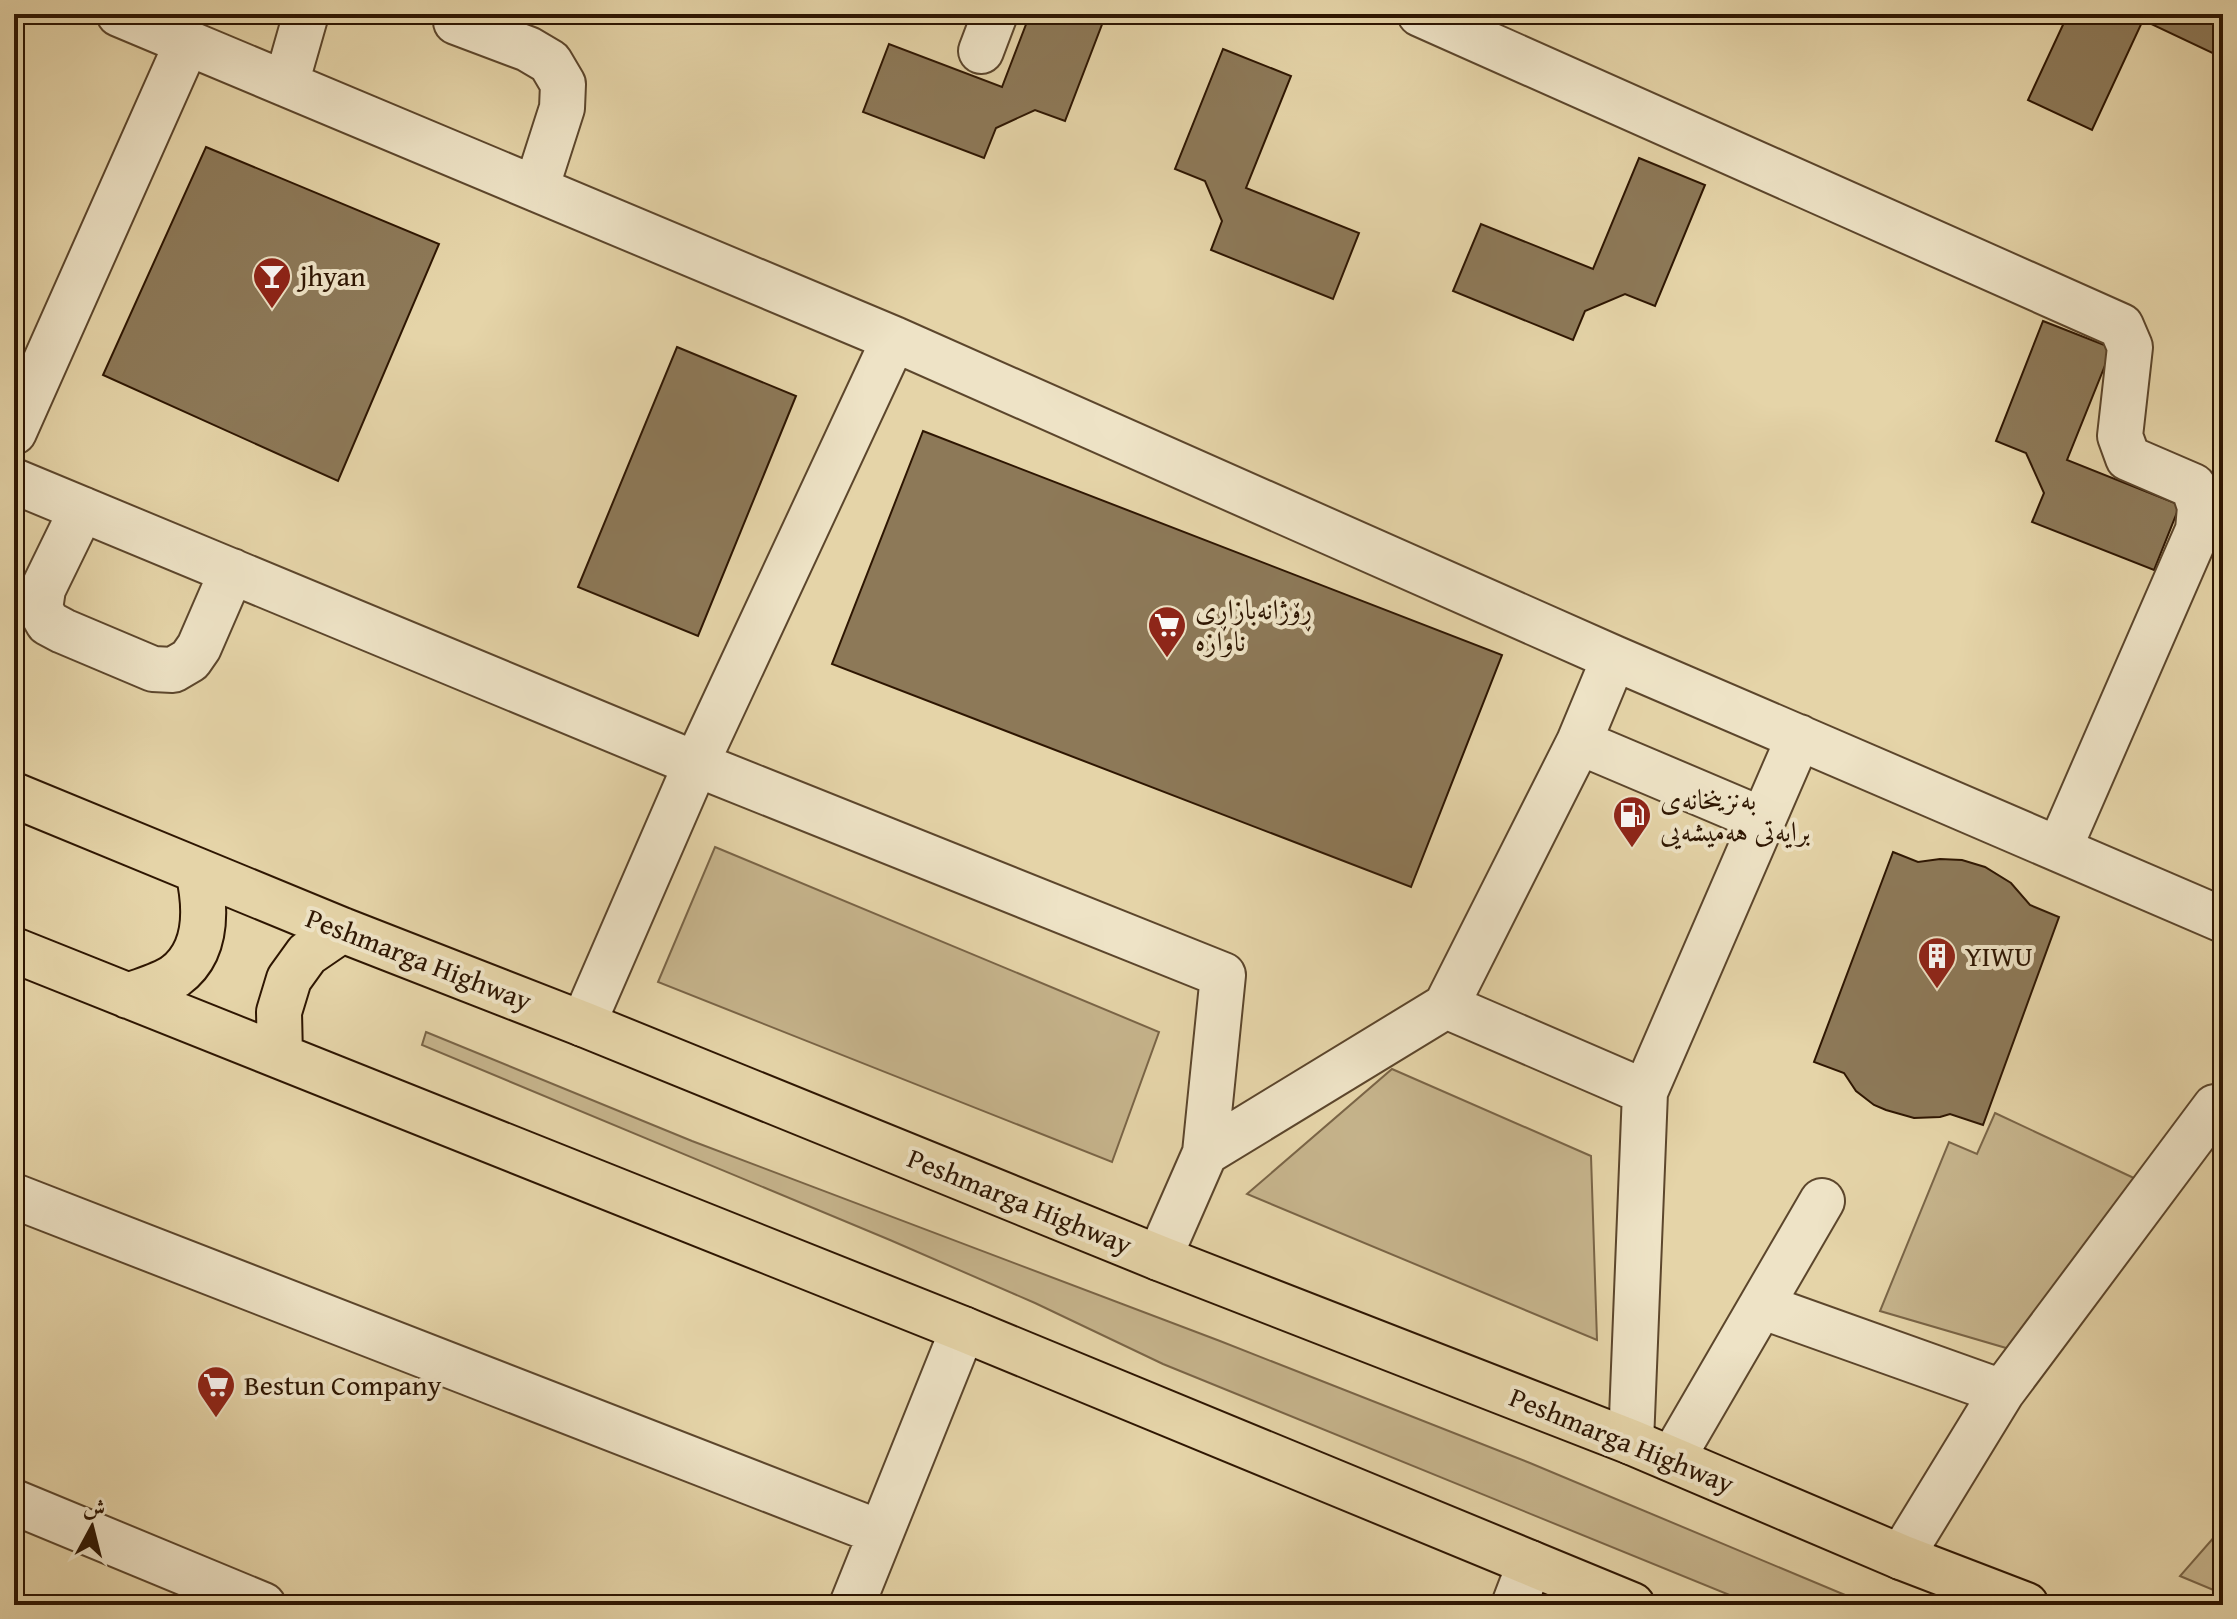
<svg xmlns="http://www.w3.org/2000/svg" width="2237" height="1619" viewBox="0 0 2237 1619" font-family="'Gentium Book Plus',Amiri,serif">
  <rect width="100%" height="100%" fill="#e5d4a8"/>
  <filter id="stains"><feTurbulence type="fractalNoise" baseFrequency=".0025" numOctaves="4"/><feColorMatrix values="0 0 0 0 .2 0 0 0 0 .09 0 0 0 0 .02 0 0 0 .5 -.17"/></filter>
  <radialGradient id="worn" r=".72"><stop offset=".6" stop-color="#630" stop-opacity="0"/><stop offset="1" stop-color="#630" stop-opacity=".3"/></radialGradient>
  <path fill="#c6b48c" stroke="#7a6547" stroke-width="2" d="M715,847L1159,1032L1112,1162L658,982Z
    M426,1032L692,1141L1220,1341L1530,1463L1869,1605H1754L1163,1364L1035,1303L890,1240L422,1045Z
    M1392,1069L1591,1156L1597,1340L1247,1194Z
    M1995,1113L2136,1179L2013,1350L1880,1311L1949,1142L1977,1154Z
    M2223,1527V1594L2180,1576Z"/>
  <path fill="#8d7958" stroke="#2e1602" stroke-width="2" d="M1030,14H1106L1065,121L1035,110L996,128L984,158L863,112L889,44L1002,87Z
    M2068,14H2223V58L2143,20L2092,130L2028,100Z
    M1223,49L1291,76L1246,188L1359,233L1333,299L1211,250L1222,221L1205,181L1175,169Z
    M206,147L439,244L338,481L103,375Z
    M1639,158L1705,185L1655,306L1625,294L1585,311L1573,340L1453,291L1481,224L1593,269Z
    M2043,321L2112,348L2067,460L2180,505L2154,570L2032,522L2044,493L2026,453L1996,441Z
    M677,347L796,396L698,636L578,587Z
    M923,431L1502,655L1411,887L832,664Z
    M1893,852L1918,862L1940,859L1962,860L1985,867L2011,883L2030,905L2059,917L1983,1125L1950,1114L1940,1117L1914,1118L1886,1110L1874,1105L1856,1091L1844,1073L1814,1062Z"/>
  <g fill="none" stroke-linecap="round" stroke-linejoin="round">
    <g stroke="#5c462c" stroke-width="48">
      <path id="minor" d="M119,14L894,339L1614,658L2223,920
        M1420,14L2121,326L2130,347L2120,436L2128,458L2193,486L2200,507L2198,530L2059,849
        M456,22L528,49L550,62L563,84L562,108L536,189
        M981,51L995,14
        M286,84L306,14
        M14,432L187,43
        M14,481L696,764L1223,975L1205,1153L1159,1258
        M82,509L43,589L40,609L48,623L63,631L153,669L173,670L190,660L199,647L232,571
        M1579,742L1763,820
        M1446,1006L1645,1092
        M583,1024L696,764L894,339
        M1205,1153L1446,1006L1579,742L1614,658
        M14,1196L881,1533
        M1761,1306L2002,1392
        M1631,1442L1645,1092L1799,737
        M1672,1459L1822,1201
        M14,1502L263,1605
        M1901,1557L2002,1392L2215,1107
        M852,1605L963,1329
        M1514,1605L1530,1563"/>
    </g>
    <g stroke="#2e1602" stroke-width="48">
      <path id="highway" d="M14,795L342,930L583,1024L1159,1258L1631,1442L1901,1557L2026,1605
        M14,950L963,1329L1632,1605
        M128,996C143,990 162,985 175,976C209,951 206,906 198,871
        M280,1056L279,1012L289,979L307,954L342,930"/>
    </g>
    <use href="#minor" stroke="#eee3c6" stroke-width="44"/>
    <use href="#highway" stroke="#e5d4a8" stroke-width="44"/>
  </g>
  <defs>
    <g id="bar-pin" transform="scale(2)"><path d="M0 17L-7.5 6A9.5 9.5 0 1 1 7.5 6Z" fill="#8f2418" stroke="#eee3c6"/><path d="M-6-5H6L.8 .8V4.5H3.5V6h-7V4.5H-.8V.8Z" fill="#fff"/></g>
    <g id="supermarket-pin" transform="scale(2)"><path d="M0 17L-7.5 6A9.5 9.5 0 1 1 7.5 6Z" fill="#8f2418" stroke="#eee3c6"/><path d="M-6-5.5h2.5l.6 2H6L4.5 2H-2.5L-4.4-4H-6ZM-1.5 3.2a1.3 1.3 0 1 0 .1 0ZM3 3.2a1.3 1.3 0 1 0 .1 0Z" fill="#fff"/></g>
    <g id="fuel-pin" transform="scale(2)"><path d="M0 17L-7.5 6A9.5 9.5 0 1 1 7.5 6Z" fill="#8f2418" stroke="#eee3c6"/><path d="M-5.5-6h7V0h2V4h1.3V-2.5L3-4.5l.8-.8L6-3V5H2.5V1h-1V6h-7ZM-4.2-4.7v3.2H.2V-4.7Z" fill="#fff"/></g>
    <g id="building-pin" transform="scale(2)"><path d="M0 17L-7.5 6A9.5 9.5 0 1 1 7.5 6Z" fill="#8f2418" stroke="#eee3c6"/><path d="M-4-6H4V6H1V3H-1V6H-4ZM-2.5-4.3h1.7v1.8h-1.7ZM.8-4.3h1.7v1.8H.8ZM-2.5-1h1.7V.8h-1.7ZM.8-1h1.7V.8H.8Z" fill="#fff"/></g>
  </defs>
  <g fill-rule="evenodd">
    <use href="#bar-pin" x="272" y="276"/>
    <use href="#supermarket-pin" x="1167" y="625"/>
    <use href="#fuel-pin" x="1632" y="815"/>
    <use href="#building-pin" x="1937" y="956"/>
    <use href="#supermarket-pin" x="216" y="1385"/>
  </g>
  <g text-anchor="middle" stroke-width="8" stroke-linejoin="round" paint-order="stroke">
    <g font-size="28" fill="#2e1602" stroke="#eee3c6" text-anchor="start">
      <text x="300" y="286">jhyan</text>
      <text x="1195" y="619">ڕۆژانەبازاڕی<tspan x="1195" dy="32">ناوازە</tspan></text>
      <text x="1660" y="809">بەنزینخانەی<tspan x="1660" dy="32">برایەتی هەمیشەیی</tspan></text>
      <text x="1965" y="966">YIWU</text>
      <text x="244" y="1395">Bestun Company</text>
    </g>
    <g font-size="28" fill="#2e1602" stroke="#eee3c6">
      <text transform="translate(419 959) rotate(21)" y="10">Peshmarga Highway</text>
      <text transform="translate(1020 1201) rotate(22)" y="10">Peshmarga Highway</text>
      <text transform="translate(1622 1440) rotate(22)" y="10">Peshmarga Highway</text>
    </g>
  </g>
  <rect width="2237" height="1619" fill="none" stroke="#e5d4a8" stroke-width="48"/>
  <rect x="16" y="16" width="2205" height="1587" fill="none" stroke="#2e1602" stroke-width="4"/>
  <rect x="24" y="24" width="2189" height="1571" fill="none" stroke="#2e1602" stroke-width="2"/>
  <g transform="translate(92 1527) rotate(7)" stroke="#eee3c6" stroke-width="6" paint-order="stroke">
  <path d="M0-6L14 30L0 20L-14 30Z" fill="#2e1602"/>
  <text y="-12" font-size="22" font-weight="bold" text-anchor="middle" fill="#2e1602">ش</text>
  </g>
  <rect width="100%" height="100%" filter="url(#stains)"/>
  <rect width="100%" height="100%" fill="url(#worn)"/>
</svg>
